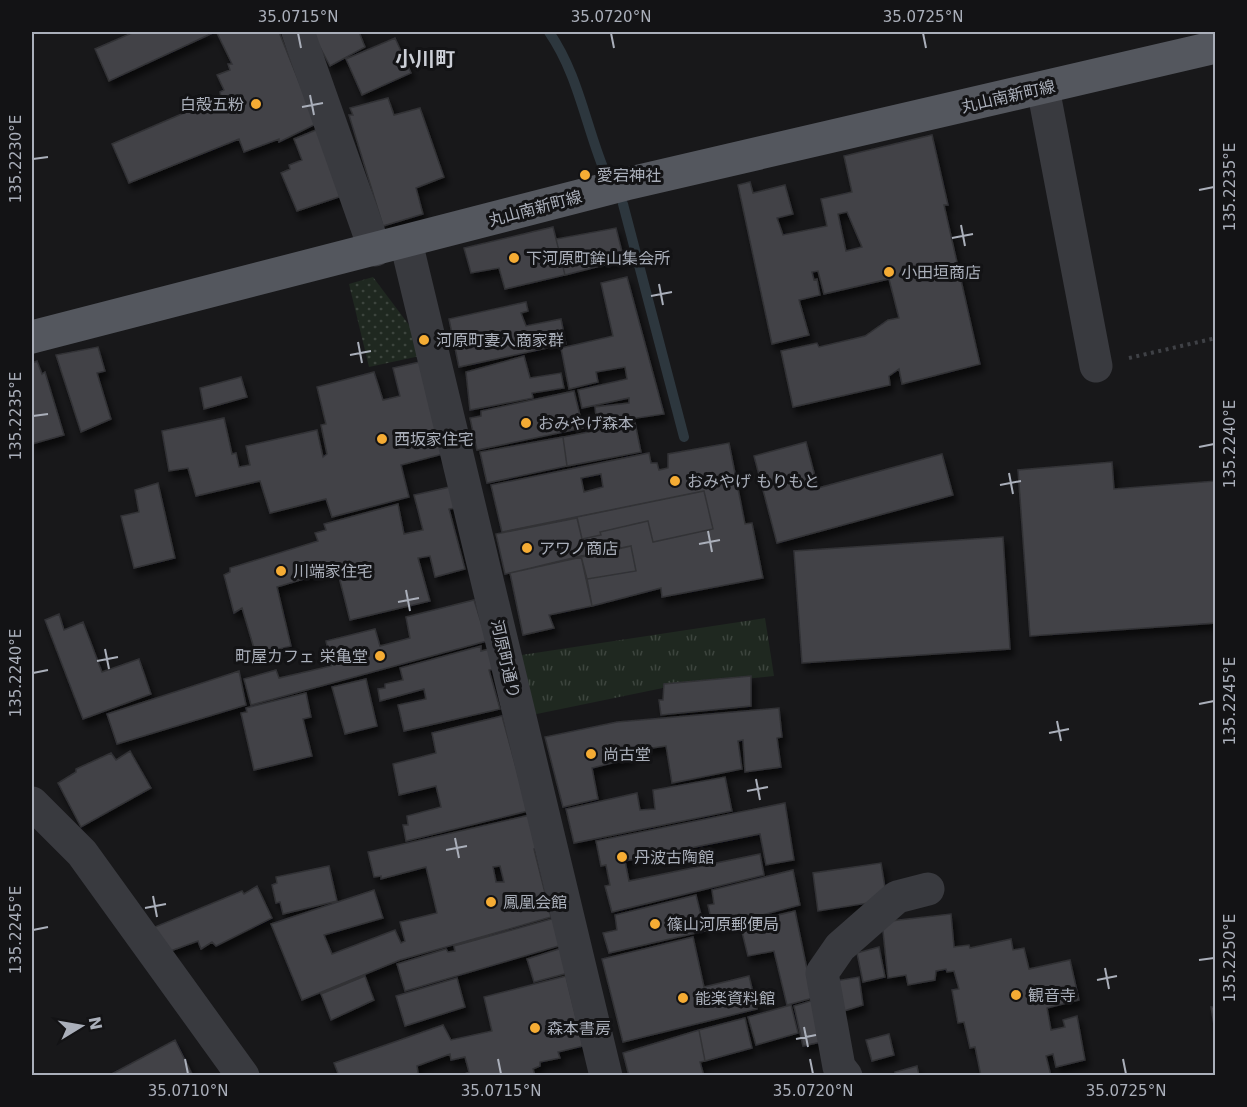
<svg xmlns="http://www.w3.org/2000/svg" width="1247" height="1107" viewBox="0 0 1247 1107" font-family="'DejaVu Sans','Noto Sans JP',sans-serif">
  <defs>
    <pattern id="park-tufts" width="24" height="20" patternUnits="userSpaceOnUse" patternTransform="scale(1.5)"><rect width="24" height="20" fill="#1f2820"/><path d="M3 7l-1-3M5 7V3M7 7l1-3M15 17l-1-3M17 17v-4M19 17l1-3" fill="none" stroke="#3d453e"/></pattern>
    <pattern id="garden-dots" width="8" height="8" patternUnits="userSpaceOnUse" patternTransform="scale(1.5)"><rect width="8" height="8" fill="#1f2820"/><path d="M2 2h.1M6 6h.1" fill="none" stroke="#3d453e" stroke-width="1.8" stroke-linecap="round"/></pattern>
    <filter id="shadow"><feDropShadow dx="3.5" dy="6" stdDeviation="3" flood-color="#0009"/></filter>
  </defs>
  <rect width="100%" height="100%" fill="#18181a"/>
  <path fill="url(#park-tufts)" d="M765,618L774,676L663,688L527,716L515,656Z"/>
  <path fill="url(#garden-dots)" d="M373,277L415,333L420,356L369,367L349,284Z"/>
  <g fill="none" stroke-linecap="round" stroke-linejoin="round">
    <path stroke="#2d373e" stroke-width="10" d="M549,32C578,74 585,123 604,170
      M623,204L684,437"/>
  </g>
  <path fill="#424347" stroke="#323236" stroke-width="1.5" fill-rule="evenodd" filter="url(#shadow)" d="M134,32H215L109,81L95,49Z
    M221,32H279L316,124L279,142V139L244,152L239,139L129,183L112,144L221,97L220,92L224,90L217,75L230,70L228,64H232L217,33Z
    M312,32H359L365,47L330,66Z
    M395,38L411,73L362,95L346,59Z
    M388,98L394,115L420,108L444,177L416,188L423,214L383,226L349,115H353L350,108Z
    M323,127L342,196L297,211L281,173L290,169L289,165L302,160L294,139Z
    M932,135L948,205H944L980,364L902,384L899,369L889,376L890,385L793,407L781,351L817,343L819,347L865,336L888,320L899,318L889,279L824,294L818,271L812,272L814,280L817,279L820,295L799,300L809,335L772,344L738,185L750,182L753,193L785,185L793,214L777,218L783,235L827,226L821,199L852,192L844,156ZM847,212L862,247L846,251L838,214Z
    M553,227L565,275L505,289L499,268L471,273L464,248Z
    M616,228L624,260L565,275L556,239Z
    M627,277L664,414L597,424L595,407L629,403V398L582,408L578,390L627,379L625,367L596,372L598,382L569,389L561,348L613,336L601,283Z
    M526,302L528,311L521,313L526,326L561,319L566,344L459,367L449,319Z
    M98,347L105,371L97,373L111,419L81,432L56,355Z
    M524,356L530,378L561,373L564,388L532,393L533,398L470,410L466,372Z
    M37,361L42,374L45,372L64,435L32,444V363Z
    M420,362L443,454L401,465L409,497L332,517L326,499L270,513L260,481L196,496L188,468L169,471L162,431L224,418L232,454L236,453L239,467L250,465L246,446L317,430L323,457L327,454L321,425L326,424L317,387L374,372L383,400L400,396L393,368Z
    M241,377L247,397L204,409L200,388Z
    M574,391L583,428L477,450L470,418L481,416V411Z
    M635,423L641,452L567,466L563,437Z
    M563,437L567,466L487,483L480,452Z
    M806,442L818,488L942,454L953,495L777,543L754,456Z
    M729,443L745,524L752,523L763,578L662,597L661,588L592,606L587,579L636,571L631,546L505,574L496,534L577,518L582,539L601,535L600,532L648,521L653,542L713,529L704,491L502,532L491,485L649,453L651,463H657L659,470L668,468V454ZM601,474L603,487L584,492L581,478Z
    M1112,462L1114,489L1216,481V623L1030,636L1018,470Z
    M158,483L175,558L134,568L121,516L139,512L135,490Z
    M450,487L456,508L449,509L465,569L435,577L430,556L418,558L430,601L350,620L337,569L277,587L291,646L256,655L242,608L234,613L224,575L230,572V568L318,541L315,533L326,530L324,524L398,504L404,534L423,530L414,495Z
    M704,491L713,529L653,542L648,521L600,532L601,535L582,539L577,517Z
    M1003,537L1010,649L802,663L794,551Z
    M631,546L636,571L587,579L581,556Z
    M581,556L592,606L549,615L554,628L523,635L510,573Z
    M474,600L487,641L251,705L244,679L276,670L279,678L331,666L326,641L375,629L380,646L410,638L406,617Z
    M59,614L64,630L83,622L102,672L139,659L151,694L83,719L45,620Z
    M481,646V651L490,649L495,669L489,670L500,709L404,731L398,705L426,699L424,689L380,701L378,689L385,688V684L403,680L400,668Z
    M239,671L246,705L117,744L107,714Z
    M751,676V706L661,715L659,700H663L664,684Z
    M366,679L377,726L345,734L332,687Z
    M306,693L311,717L303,719L312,756L254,770L241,713L247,712L246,708Z
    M779,708L782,737L777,738L781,767L745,772L743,740L738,741L742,769L672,783L666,746L631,751L632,758L592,768L598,799L563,807L545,737L617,722Z
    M502,716L528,811L406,841L403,825H408L407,816L441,807L436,786L399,795L393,764L436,753L432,733Z
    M130,751L151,788L81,827L58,783L76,772V769L111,753L116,760Z
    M725,777L732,811L574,843L566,809L637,793L640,810L655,809L653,790Z
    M785,803L794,860L766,865L760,834L625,861L629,881L760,854L764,875L612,912L605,886L610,885L606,865L601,866L596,841Z
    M530,815L538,848L534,849L551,917L400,960L302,1000L271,924L374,890L383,918L324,935L332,954L395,930L401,943L405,941L400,922L437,913L426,867L381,879V876L374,877L368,852ZM500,866L504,882H496L493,867Z
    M881,863L887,900L818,911L813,873Z
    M329,866L337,901L283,914L280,902L276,903L272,885L277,883L276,877Z
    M793,870L800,905L713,928L708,905L714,904L712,890Z
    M257,886L272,918L216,946L212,942L201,949L198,941L165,953L150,929L242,891L244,894Z
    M696,895L705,931L609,953L603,933L617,930L615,915Z
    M795,911L813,998L787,1005L774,951L748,956L740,924Z
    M951,914L954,947L969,945L970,948L1011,939L1013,950L1024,948L1029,969L1070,960L1079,1000L1047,1008L1051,1030L1065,1027L1063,1020L1077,1016L1085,1060L1056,1067L1053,1054L1046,1056L1051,1076H981L975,1047L970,1048L964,1022L958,1023L952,990L959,989L954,971L947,972L946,969L936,971L935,980L908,985L906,975L888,978L882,922Z
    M555,918L562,945L405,991L397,964L446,949L448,952L455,951L454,946Z
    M693,937L704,987L749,976L757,1009L623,1042L602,959Z
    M879,947L885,977L863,982L857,953Z
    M562,948L568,973L534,982L527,959Z
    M365,976L374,1000L331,1020L321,994Z
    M566,976L583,1046L558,1052L560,1058L540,1062V1066L533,1069L535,1076H460L469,1072L465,1057L451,1060L450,1054L417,1066L418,1073L411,1076H339L334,1063L443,1025L451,1040L492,1031L484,997Z
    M859,977L863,1005L841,1012L835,981Z
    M457,978L465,1007L405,1026L396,996Z
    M814,1000L821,1042L803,1046L794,1006Z
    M791,1005L798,1033L756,1045L748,1017Z
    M1211,1007H1216V1037Z
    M745,1018L752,1048L705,1061L699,1030Z
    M699,1030L705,1061L700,1062L704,1076H629L623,1053Z
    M889,1034L894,1055L872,1061L866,1040Z
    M175,1040L193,1076H108Z
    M917,1066L919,1076H895V1072Z"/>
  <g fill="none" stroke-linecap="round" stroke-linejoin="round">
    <path stroke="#3f4146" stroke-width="4" stroke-dasharray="3 4.5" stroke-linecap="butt" d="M1129,358L1216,338"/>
    <path stroke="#393a3f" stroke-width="33" d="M298,32L375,250
      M1043,88L1096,366
      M406,242L606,1076
      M32,803L82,853L243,1076
      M846,1076L839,1067L822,973L840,947L897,897L928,889"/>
    <path stroke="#54575e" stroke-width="33" d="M32,337L626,184L1216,47"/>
  </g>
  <path fill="none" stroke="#aaafba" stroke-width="2" d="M298,33L301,48M611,33L614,48M923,33L926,48M310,95L314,115M302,107L323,103M33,159L48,157M1199,190L1214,187M961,225L965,246M952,238L973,234M659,284L663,305M651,296L672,292M358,342L362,363M350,355L371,351M33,416L48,414M1199,447L1214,444M1009,473L1013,494M1000,485L1021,481M708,531L712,552M699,544L720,540M406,590L410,611M398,602L419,598M105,649L109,669M97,661L118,657M33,673L48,670M1199,704L1214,701M1057,721L1061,741M1049,733L1069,729M756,779L760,800M747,791L768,787M455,838L459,858M446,850L467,846M153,896L157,917M145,908L166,904M33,930L48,927M1199,960L1214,958M1105,968L1109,989M1097,980L1117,976M804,1027L808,1047M796,1039L816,1035M185,1059L188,1074M498,1059L501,1074M810,1059L813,1074M1123,1059L1126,1074"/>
  <g fill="#f5ac34" stroke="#131315" stroke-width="2">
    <circle cx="256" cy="104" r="6"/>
    <circle cx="585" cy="175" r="6"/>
    <circle cx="514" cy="258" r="6"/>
    <circle cx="889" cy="272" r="6"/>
    <circle cx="424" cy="340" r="6"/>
    <circle cx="526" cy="423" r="6"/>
    <circle cx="382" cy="439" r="6"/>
    <circle cx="675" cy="481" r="6"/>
    <circle cx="527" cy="548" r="6"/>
    <circle cx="281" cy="571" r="6"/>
    <circle cx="380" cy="656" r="6"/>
    <circle cx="591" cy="754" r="6"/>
    <circle cx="622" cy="857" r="6"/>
    <circle cx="491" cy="902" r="6"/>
    <circle cx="655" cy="924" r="6"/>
    <circle cx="1016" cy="995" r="6"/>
    <circle cx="683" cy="998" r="6"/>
    <circle cx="535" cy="1028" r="6"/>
  </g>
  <g text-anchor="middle" stroke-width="6" stroke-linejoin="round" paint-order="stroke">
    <g font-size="16" fill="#aaafba" stroke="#131315">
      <text transform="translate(1008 96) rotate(-13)" y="6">丸山南新町線</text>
      <text transform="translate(535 208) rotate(-15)" y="6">丸山南新町線</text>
      <text transform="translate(506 659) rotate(77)" y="6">河原町通り</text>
    </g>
    <g font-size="16" fill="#aaafba" stroke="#131315" text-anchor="start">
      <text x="244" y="110" text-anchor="end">白殻五粉</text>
      <text x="597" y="181">愛宕神社</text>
      <text x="526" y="264">下河原町鉾山集会所</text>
      <text x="901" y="278">小田垣商店</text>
      <text x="436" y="346">河原町妻入商家群</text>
      <text x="538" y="429">おみやげ森本</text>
      <text x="394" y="445">西坂家住宅</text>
      <text x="687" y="487">おみやげ もりもと</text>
      <text x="539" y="554">アワノ商店</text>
      <text x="293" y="577">川端家住宅</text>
      <text x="368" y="662" text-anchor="end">町屋カフェ 栄亀堂</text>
      <text x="603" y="760">尚古堂</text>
      <text x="634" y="863">丹波古陶館</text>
      <text x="503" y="908">鳳凰会館</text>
      <text x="667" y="930">篠山河原郵便局</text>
      <text x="1028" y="1001">観音寺</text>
      <text x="695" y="1004">能楽資料館</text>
      <text x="547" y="1034">森本書房</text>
    </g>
    <g font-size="20" font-weight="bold" fill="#cbced6" stroke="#131315">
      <text x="425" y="66">小川町</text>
    </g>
  </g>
  <rect width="1247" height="1107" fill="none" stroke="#131315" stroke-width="66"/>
  <g transform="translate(81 1026) rotate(79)" stroke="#131315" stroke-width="4.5" paint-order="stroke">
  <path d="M0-4.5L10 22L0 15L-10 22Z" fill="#aaafba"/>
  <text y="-9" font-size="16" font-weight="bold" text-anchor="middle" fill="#aaafba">N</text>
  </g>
  <rect x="33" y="33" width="1181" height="1041" fill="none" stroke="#aaafba" stroke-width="2"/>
  <g font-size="15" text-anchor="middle" fill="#aaafba">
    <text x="298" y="22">35.0715°N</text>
    <text x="611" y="22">35.0720°N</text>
    <text x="923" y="22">35.0725°N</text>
    <text transform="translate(16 159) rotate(-90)" y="5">135.2230°E</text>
    <text transform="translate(1230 187) rotate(-90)" y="5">135.2235°E</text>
    <text transform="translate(16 416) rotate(-90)" y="5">135.2235°E</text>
    <text transform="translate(1230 444) rotate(-90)" y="5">135.2240°E</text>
    <text transform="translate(16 673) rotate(-90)" y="5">135.2240°E</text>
    <text transform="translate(1230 701) rotate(-90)" y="5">135.2245°E</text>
    <text transform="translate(16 930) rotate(-90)" y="5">135.2245°E</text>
    <text transform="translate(1230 958) rotate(-90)" y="5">135.2250°E</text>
    <text x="188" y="1096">35.0710°N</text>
    <text x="501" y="1096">35.0715°N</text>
    <text x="813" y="1096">35.0720°N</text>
    <text x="1126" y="1096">35.0725°N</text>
  </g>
</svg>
